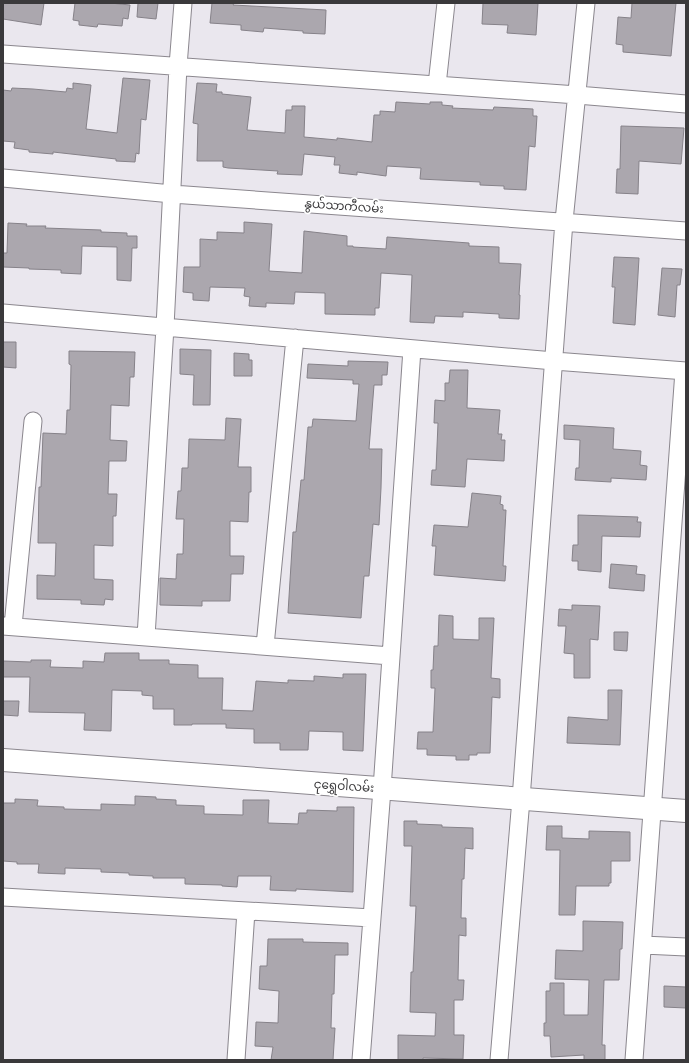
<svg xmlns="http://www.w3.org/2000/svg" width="689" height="1063" viewBox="0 0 689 1063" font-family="'Fira Sans Condensed','Noto Sans Myanmar',sans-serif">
  <rect width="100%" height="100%" fill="#eae7ee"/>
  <path fill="#aba7ae" stroke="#868289" d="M3,3H44L41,25L3,19Z
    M75,3H110L130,5L128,19L123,18L122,26L98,24L97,27L79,25V21L73,20Z
    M138,3H158L156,19L137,17Z
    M212,3H234L233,5L326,10L325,34L303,33V31L264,28L263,32L241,30V25L210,23Z
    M483,3H538L536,35L507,33L508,25L482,24Z
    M632,3H676L671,56L623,52V45L616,44L618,17L631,18Z
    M123,78L150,80L146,120L141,119L139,154L136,153L135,162L116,161V159L53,152V154L29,152V150L14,148L15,142L3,141V90L11,91L12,88L33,89L66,92L67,88L73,89V83L91,85L86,129L117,133Z
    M197,83L217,84L216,92H222V94L251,97L247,130L285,133L286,110H292V106H305L304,137L337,140V138L372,142L374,115H380V111L395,112L396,102L430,104V102H442V105L453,106L452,108L493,110L494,107L533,109V116H537L535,147L529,146L526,190L504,189V186L480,185V182L420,179L421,168L387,166L386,176L357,172V175L339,173L340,165H334L335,157L304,154L302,175L277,174L278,171L228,168L223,167V161H197L198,124L193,123Z
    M621,126L684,128L681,164L639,161L638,194L616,193L617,169H620Z
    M244,222L272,224L269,271L302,273L304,231L347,236V246H353V247L386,249L387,237L469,243V246L499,247V263L521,264L519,295H520L519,319L499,318V314L463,312V317L435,316L434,323L410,322L412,275L381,273L379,308H375V315L325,314V293L295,292L294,304L266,303V307L249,306L250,297L244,296L245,288L210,287L209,301L193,300V293L183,292L184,267H200V239L217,240V232L244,233Z
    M8,223L27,224L26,226H46L45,228L101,230V232L127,233V236H137V248H132L131,281L117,280V247L82,246L81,274L61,273V270L29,269V268L3,267V253H7Z
    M614,257L639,258L635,325L613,323L615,287H612Z
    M662,268L682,269L680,285H677L675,317L658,315Z
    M3,342H16V368L3,367Z
    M180,349L211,350L210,405H193L194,375L180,374Z
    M69,351L135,352L134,377H130L129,406L111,405L110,440L127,441L126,461H109L108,494H117L116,516H113V546L94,545V579L113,580V600L105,599L104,605L81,604V600L37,599V575L55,576L56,543H38L39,487H41L43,433L66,434L67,410H70L71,365L69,364Z
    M234,353L249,354V360H252V376H234Z
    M348,361L388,362L387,375H382V385H374L369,449H382L381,488L379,525L373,524L369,576H364L361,618L288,613L293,532H296L301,480H304L308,427H312L313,419L356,421L359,384H353V380L307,378L308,364L348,366Z
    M450,370H468L467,408L500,410L498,434H502L501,440H505L504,461L467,459L465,487L431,485L432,470H436L438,423H434L435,400L445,401V383H449Z
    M226,418L241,419L238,467H251V492H249L248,522L230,521V556H244L243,574H231L230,601H202V606L160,605V578L176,579L177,554H183L184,519H176L178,491H181L182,468H188L189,439L225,440Z
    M564,425L614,428L613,449L641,451L640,465L647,466L646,480L611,478V482L575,480L576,468H579L580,440L564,439Z
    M472,493L501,496L500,504L503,505V510H506L503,566H506L505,581L434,575L436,546H432L434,525L468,527Z
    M578,515L638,517L637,522H641L640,537L602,536L601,572L578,570V561H572L573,545H578Z
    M611,564L637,566L636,574L645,575L644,591L609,588Z
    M572,605L600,606L598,640L590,639V678H574V654L564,653L566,626H558L559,609L572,610Z
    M439,615L453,616V639L479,640V618H494L491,678L500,679V698L492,697L490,753H477V755H469V760H456V756L427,755V749H417L418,732H433L435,688H431V670H433L434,646H438Z
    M614,632H628L627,651L614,650Z
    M105,653H139V660H169V664L198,665V678H223L222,710L253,711L256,681L288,683V680L314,681V676L343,678V674H366L363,751L343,750V732L309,731L308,750H280V743H254V729L226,728V724H192V725H174V709H153V696L142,695V691L112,690L111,731L84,730L85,713L29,712L30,677H3V661L31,662V660H51L50,667L83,668V661L104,662Z
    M608,690H622L620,745L567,743L568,717L608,720Z
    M3,701H19L18,716L3,715Z
    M135,796L156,797V799L176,800V805L204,806V814L243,815V800H269L268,823L298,824L299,813H307V810L337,811V807H354L353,892L296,889V891L270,890L271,876H238L237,887L222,886V885L185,884V878H153V876L129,875V873L101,872V869L65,868V874L38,873L39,864H17V862L3,861V803H15V799L38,800L37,806L64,807V809L101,810V804L135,805Z
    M404,821H417V824L442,825V827L473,828V849L465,848L464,879H462L461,918H466V936L459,935L458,980H464L463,1000H454V1035H464L463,1059L423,1058V1060H398V1035L435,1036L436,1013L410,1012L411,972H413L416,906H410L412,846H404Z
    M547,826H562V838L589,839V831L630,832V861H611V883H609V886H576L575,915H559L560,850H546Z
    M583,921L623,922L622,949H620L619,980H604L602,1045H605V1060H584V1055L551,1057L550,1036H544V1023H546V991H550V983H564V1015H588L589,980L555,979L556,950L583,951Z
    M268,939H303V942L348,943V955H335L334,994H332L331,1028H335L333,1060H271L273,1047L255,1046L256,1022L278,1023L279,991L259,989L260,966H267Z
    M664,986L686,987V1008L664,1007Z"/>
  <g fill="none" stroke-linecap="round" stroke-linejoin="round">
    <g stroke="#8b878e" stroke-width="19">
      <path id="street" d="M3,54L577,95L686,104
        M437,85L446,3
        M3,178L172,194L686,231
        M3,313L554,361L686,371
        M3,626L391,656
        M13,626L33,421
        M146,637L165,327L178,66L183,3
        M265,646L295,338
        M3,897L372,918
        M643,945L686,947
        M236,1060L246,911
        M361,1060L382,789L412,349
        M499,1060L521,799L564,221L586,3
        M634,1060L684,371"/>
    </g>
    <g stroke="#8b878e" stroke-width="24">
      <path id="secondary" d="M3,760L686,811"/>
    </g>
    <use href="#street" stroke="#fff" stroke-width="17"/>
    <use href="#secondary" stroke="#fff" stroke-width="22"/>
  </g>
  <g text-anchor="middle" stroke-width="3.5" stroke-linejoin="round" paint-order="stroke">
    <g font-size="12" fill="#3a393b" stroke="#fff">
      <text transform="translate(344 206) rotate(4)" y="4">နွယ်သာကီလမ်း</text>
      <text transform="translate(344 786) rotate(4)" y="4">ငုရွှေဝါလမ်း</text>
    </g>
  </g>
  <rect width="689" height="1063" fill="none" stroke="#3a393b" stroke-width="8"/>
</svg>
